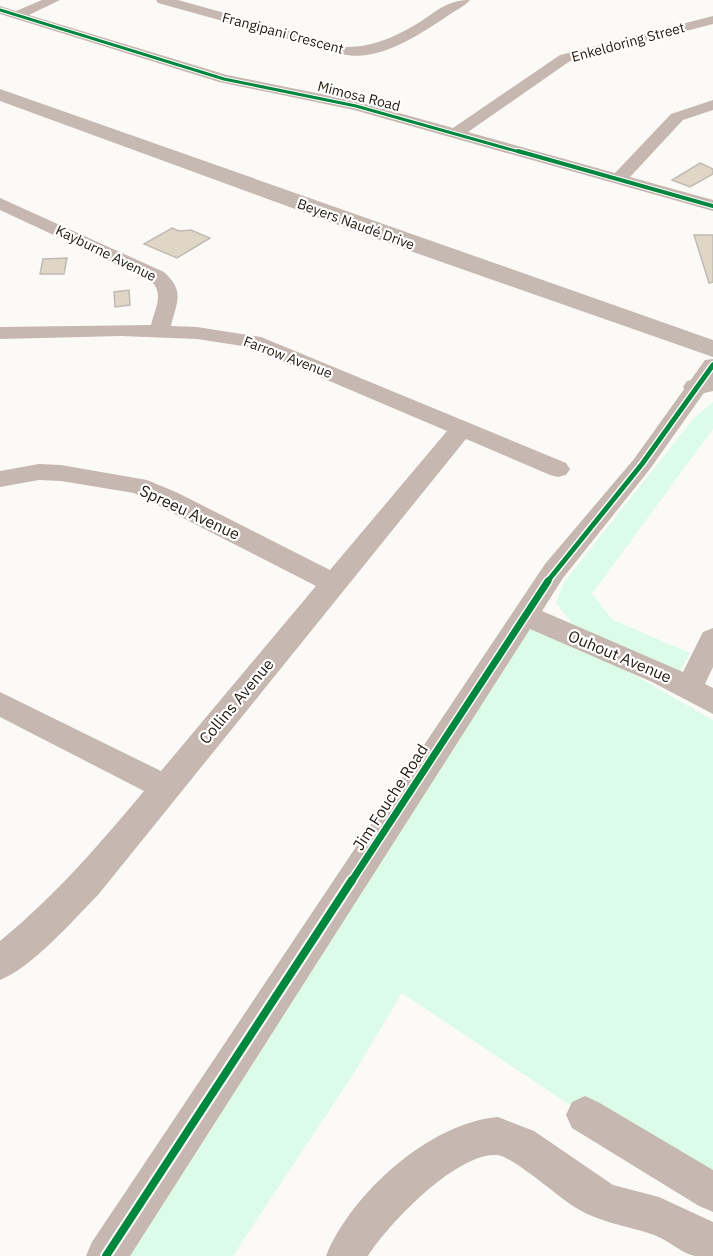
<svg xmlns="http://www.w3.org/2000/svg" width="713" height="1256" viewBox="0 0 713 1256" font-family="'IBM Plex Sans',sans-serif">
  <rect width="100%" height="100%" fill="#fcfaf7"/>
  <path fill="#ddfbe9" d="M713,402V429L592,594L613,620L690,653L680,672L574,626L556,603L564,582L693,419Z
    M528,614L713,720V1178L585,1115L402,993L354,1073L233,1256H102Z"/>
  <path fill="#e0d6c6" stroke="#c0bbb3" stroke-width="1.5" d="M700,163L713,169V174L690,187L672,180Z
    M172,228L179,231L191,230L210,238L177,258L144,244Z
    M694,235H713V282L709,283Z
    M67,258L64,274H40L43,259Z
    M129,290L130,305L115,307L114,292Z"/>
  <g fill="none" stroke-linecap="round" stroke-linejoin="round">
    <path fill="#c6b7b0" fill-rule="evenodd" d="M42,0H60L29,15L227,75L356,101L453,128L560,55L713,16V24L570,61L468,132L615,173L671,114L713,100V110L683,120L630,177L713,200V211L354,110L219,82L0,14V6L16,11Z
      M156,0H178L347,47C374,47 397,36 420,22C438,10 448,0 470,0C464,7 454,11 446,17C417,36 378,63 341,54L158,3Z
      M0,198L164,272C185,291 177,301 171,326L197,327L261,337L566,463L570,469L566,475L558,477L550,475L466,439L98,895C72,921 34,966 0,980V941C56,895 97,847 144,791L0,717V692L161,771L316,586L134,493L61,481L39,480L0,487V471L39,464L61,465L147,480L178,493L330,570L447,431L249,347L197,339L121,336L0,339V327L151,325C155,308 165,293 150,280L0,210Z
      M713,359V380L650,469L563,578L542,611L683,672L703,632L713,628V667L705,684L713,688V714L652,682L530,629L130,1256H86L92,1242L545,564L634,459L705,360Z
      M585,1096L598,1102L713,1170V1212L699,1206L572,1128L566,1115L572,1102Z
      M498,1117L534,1131L613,1185L659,1197L713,1222V1256C707,1256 700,1256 695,1256C681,1253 668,1240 654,1235C626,1225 599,1223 573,1206C557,1196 512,1156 497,1155C457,1152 388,1224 368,1256H326C351,1194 429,1123 498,1117Z"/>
    <path fill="#c5b9b1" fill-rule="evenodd" d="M0,89L713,340V357L396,246L0,101Z
      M713,375V391L696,395L687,393L683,387L687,381Z"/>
    <g stroke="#fff" stroke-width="5">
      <path id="cycleway-far4" d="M0,10L224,79L356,106L523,153"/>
    </g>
    <g stroke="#fff" stroke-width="6">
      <path id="cycleway-far3" d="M518,151L713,206"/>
    </g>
    <g stroke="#fff" stroke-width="8">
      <path id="cycleway-far2" d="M547,582L642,464L713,365"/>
    </g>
    <g stroke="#fff" stroke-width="10">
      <path id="cycleway-far1" d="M351,882L548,581"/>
    </g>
    <g stroke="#fff" stroke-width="12">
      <path id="cycleway" d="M106,1256L352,880"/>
    </g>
    <use href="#cycleway-far4" stroke="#00873e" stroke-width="3"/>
    <use href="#cycleway-far3" stroke="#00873e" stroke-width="4"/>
    <use href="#cycleway-far2" stroke="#00873e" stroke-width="5"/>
    <use href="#cycleway-far1" stroke="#00873e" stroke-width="7"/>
    <use href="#cycleway" stroke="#00873e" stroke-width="8"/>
  </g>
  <g text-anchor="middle" stroke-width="4.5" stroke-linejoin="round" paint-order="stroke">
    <g font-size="14" fill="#221a0e" stroke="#fff">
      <text transform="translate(283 33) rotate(15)" y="5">Frangipani Crescent</text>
      <text transform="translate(628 42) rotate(-15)" y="5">Enkeldoring Street</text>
      <text transform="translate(359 96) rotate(14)" y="5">Mimosa Road</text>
      <text transform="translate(356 224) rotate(20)" y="5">Beyers Naudé Drive</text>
      <text transform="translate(106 253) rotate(26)" y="5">Kayburne Avenue</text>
      <text transform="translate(288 357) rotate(21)" y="5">Farrow Avenue</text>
    </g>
    <g font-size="16" fill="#221a0e" stroke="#fff">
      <text transform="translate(190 512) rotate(25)" y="6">Spreeu Avenue</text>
      <text transform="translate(620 656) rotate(23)" y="6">Ouhout Avenue</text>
      <text transform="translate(236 701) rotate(-50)" y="6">Collins Avenue</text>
      <text transform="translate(390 797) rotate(-57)" y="6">Jim Fouche Road</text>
    </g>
  </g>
</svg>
